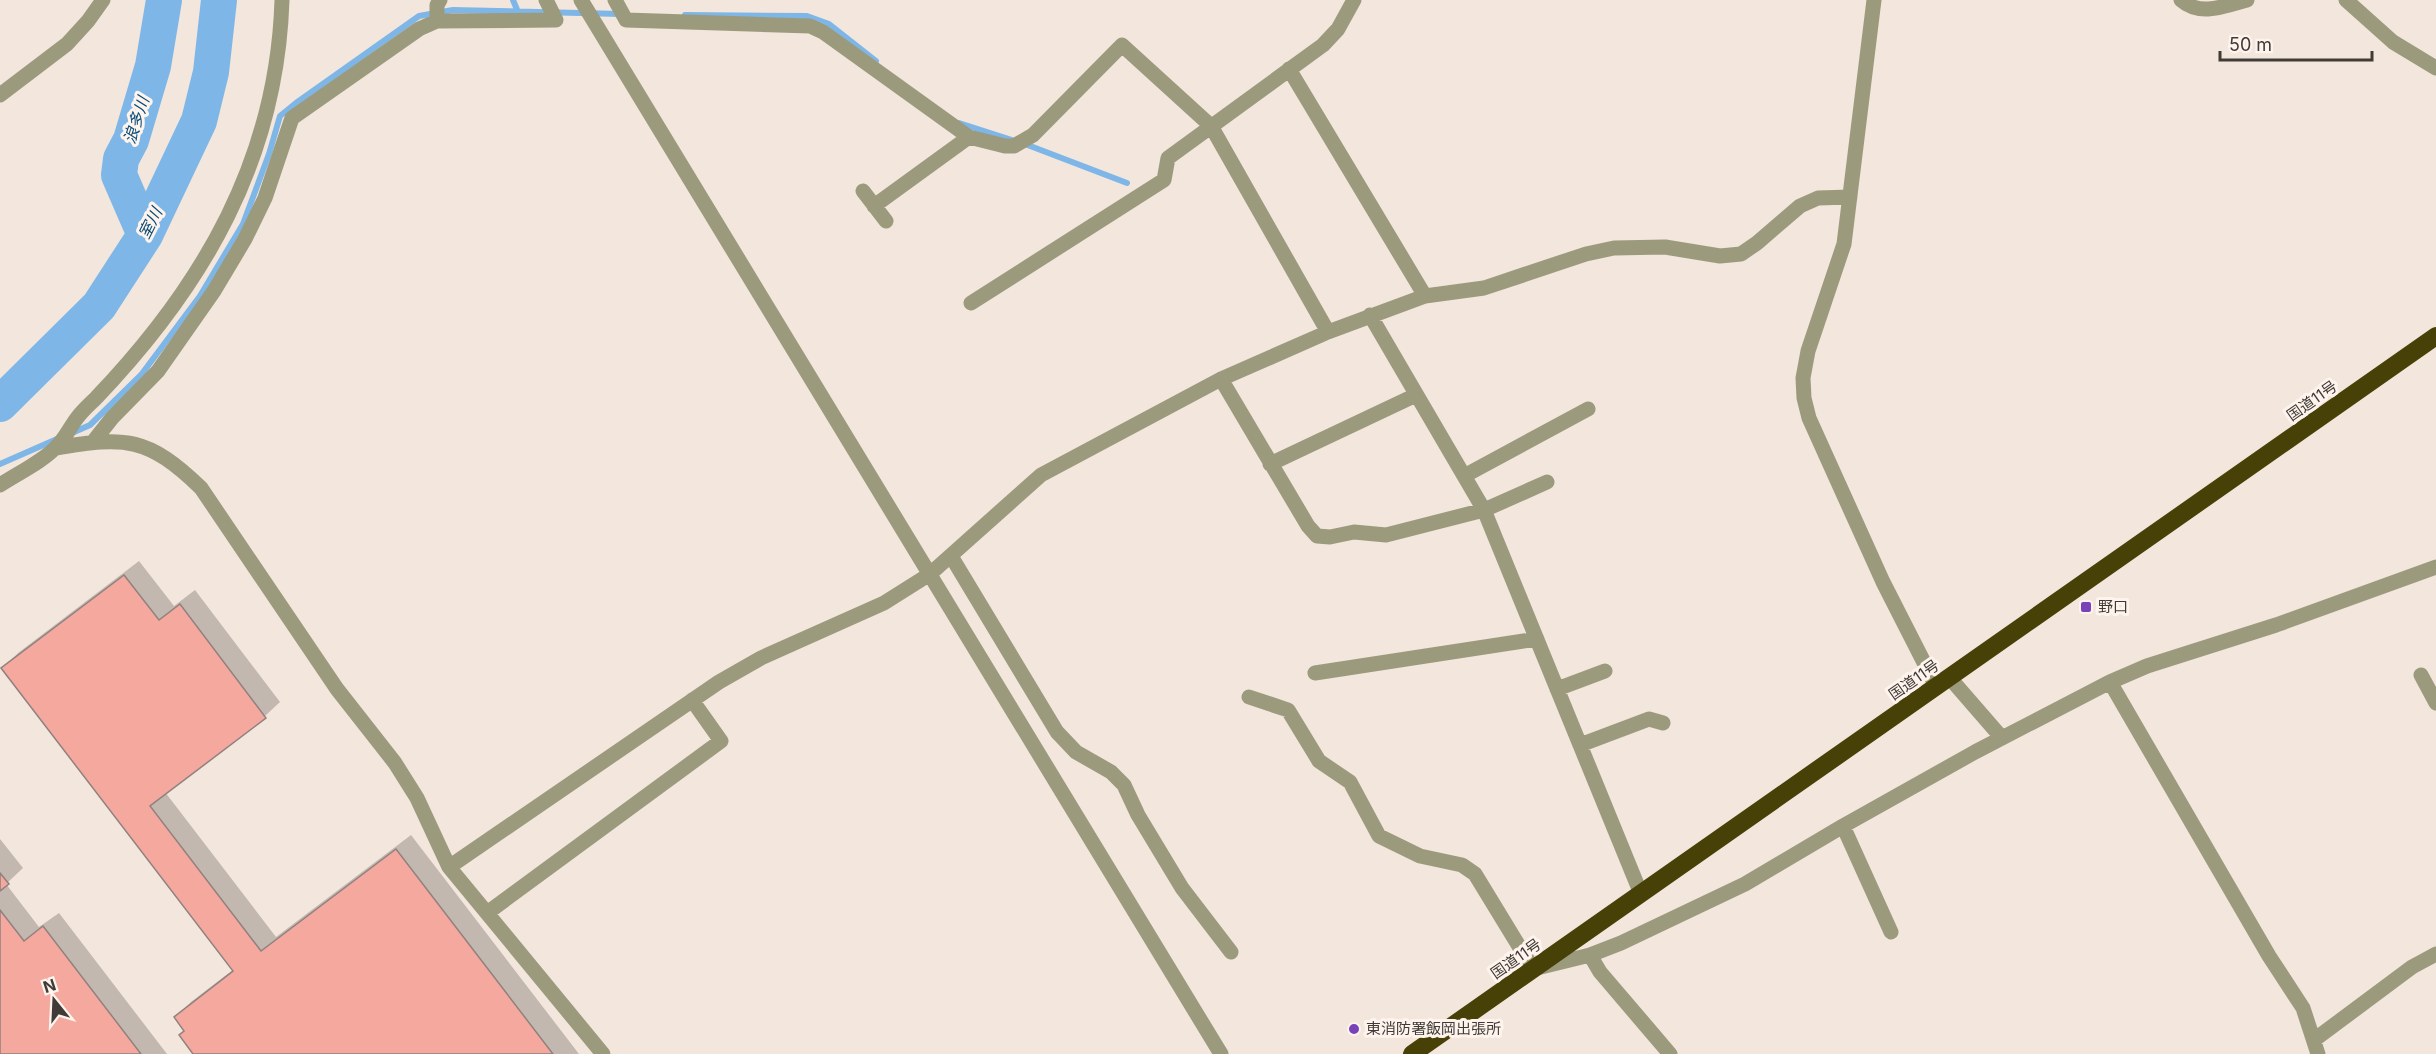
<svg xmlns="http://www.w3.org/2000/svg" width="2436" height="1054" viewBox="0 0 2436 1054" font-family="Inter,'Noto Sans JP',sans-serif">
  <rect width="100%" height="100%" fill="#f3e6dd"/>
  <path fill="#0003" d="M139,561L174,606L195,590L280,702L265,716L165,792L276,937L411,835L579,1054H195L186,1030L176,1017L191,1002L234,969L3,668L18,653Z
    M0,839L23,868L6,884L39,927L59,913L167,1054H0Z"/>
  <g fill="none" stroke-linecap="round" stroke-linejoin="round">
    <path stroke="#7eb7e7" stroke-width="6" d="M513,0L518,12
      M685,15L807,16L829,24L876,61
      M959,123L1015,141
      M1025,144L1127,183
      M72,433L90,425L141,375L200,296L243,224L269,154L280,116L296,103L419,16L453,10L621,14
      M0,464L57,439"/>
    <path stroke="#7eb7e7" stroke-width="36" d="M145,235L119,175L121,159L131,140L153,66L164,0
      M0,404L99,306L145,235L199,121L211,72L219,0"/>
  </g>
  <path fill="#f4a89e" stroke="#90817f" stroke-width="1.5" d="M124,575L159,620L180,604L266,718L150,806L261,951L396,849L553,1054H193L179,1035L184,1031L174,1017L233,971L1,668Z
    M0,873L9,884L0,891Z
    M0,910L24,941L43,926L141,1054H0Z"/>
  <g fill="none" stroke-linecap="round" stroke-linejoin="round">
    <path stroke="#9c9a7d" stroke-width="15" d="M581,0L1221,1054
      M615,0L626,20L810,26L823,32L969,137L1005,146H1014L1033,135L1122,45L1211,126L1328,332
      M1874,0L1844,244L1808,351L1803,378L1804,398L1809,418L1883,582L1936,686
      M2181,0C2200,17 2225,6 2247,0
      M2346,0L2393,42L2436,68
      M437,21V5L440,0
      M1289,69L1425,296
      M0,95L67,44L88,21L103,0
      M863,191L886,221
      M874,206L969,137
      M971,303L1164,180L1168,158L1323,45L1338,29L1354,0
      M1370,315L1484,510L1641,894
      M1221,379L1308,526L1317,536L1330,537L1354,532L1386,535L1484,510L1547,482
      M93,442L112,418L158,371L214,291L245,239L265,198L292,118L419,29L437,21L556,20L546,0
      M56,448C126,436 148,437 201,488L337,689L395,763L417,798L449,867L603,1054
      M1270,464L1416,395
      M1464,476L1588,409
      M0,485C15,475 45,460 56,447C65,439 70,427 77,418C83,410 90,404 96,398C204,285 277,159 282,0
      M951,556L1057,732L1076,752L1111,772L1124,785L1138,815L1182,888L1231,952
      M1315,673L1537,639
      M2421,675L2436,703
      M1949,677L2002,738
      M2110,682L2269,956L2303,1008L2318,1054
      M1557,689L1605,671
      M1249,697L1288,710L1319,761L1350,782L1379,836L1420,856L1462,865L1475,874L1533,969L1590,955L1621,943L1745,884L1843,826L1975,752L2110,682L2147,666L2276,625L2436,567
      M1580,745L1649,719L1663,723
      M1843,826L1891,932
      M449,867L719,682L761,658L884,603L930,574L1041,475L1221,379L1328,332L1425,296L1484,288L1586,254L1614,248L1665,247L1720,256L1741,254L1757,243L1800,206L1818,198L1850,197
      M487,913L721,741L692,700
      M1590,955L1600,972L1670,1054
      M2314,1040L2412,967L2436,954"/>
    <path stroke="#474107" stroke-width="18" d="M1412,1054L2436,336"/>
  </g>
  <g fill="#7942b9" stroke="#fef4ed" stroke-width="2">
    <rect x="2080" y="601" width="12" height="12" rx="3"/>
    <circle cx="1354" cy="1029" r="6"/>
  </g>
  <g text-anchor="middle" stroke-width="6" stroke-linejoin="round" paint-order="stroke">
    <g font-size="15" fill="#403b37" stroke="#fef4ed">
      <text transform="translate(2312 401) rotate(-35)" y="5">国道11号</text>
      <text transform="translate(1914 680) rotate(-35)" y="5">国道11号</text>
      <text transform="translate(1516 959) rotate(-35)" y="5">国道11号</text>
    </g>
    <g font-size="15" fill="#403b37" stroke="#fef4ed" text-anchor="start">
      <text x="2098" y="612">野口</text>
      <text x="1366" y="1034">東消防署飯岡出張所</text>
    </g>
    <g font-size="16" font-style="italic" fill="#064b78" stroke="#fef4ed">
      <text transform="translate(136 120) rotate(-72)" y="6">浪多川</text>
      <text transform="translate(150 223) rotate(-63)" y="6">室川</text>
    </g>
  </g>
  <g transform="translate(54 1000) rotate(342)" stroke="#fef4ed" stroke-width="4.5" paint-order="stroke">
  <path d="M0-4.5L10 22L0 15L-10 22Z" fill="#403b37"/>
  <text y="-9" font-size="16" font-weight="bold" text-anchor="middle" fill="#403b37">N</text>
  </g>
  <path d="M2220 51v9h152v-9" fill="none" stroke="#403b37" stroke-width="3"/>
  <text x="2229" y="51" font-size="18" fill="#403b37" stroke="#fef4ed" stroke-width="4.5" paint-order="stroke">50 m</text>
</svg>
